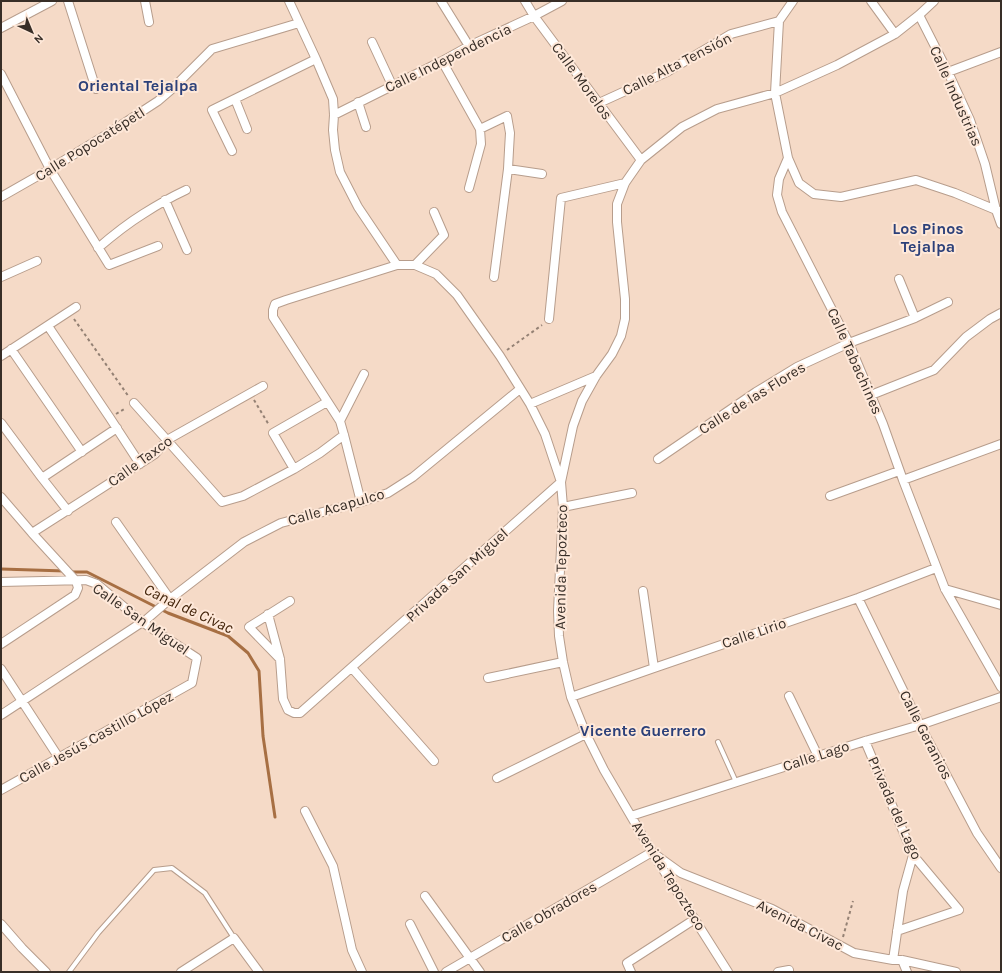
<svg xmlns="http://www.w3.org/2000/svg" width="1002" height="973" viewBox="0 0 1002 973" font-family="Karla,sans-serif">
  <rect width="100%" height="100%" fill="#f5dac7"/>
  <g fill="none" stroke-linecap="round" stroke-linejoin="round">
    <path stroke="#a76f43" stroke-width="3" d="M1,569L65,571
      M70,572H87L168,613L228,636L248,653L259,671L263,736L275,817"/>
    <g stroke="#b79d8c" stroke-width="6">
      <path id="lane" d="M718,742L736,782
        M69,972L98,933L154,870L172,868L205,893L234,938"/>
    </g>
    <g stroke="#b79d8c" stroke-width="10">
      <path id="street" d="M68,1L96,89
        M145,1L149,22
        M289,1L316,59L333,99L334,115L333,130L335,150L340,172L358,207L397,265
        M441,1L469,46
        M525,1L534,16L641,160
        M793,1L779,21L775,93L788,158L799,183L814,194L841,197L916,180L955,193L996,210L1001,211
        M871,1L895,34
        M919,15L948,72L970,120L985,164L996,210L1001,224
        M1,28L52,1
        M372,42L392,85
        M442,61L480,129L481,144L469,188
        M948,72L1001,52
        M1,74L50,169L109,265L158,246
        M235,99L247,129
        M358,102L366,127
        M599,103L667,72L731,34L779,21
        M334,115L442,61L469,46L534,16L562,1
        M480,129L507,116L510,133L509,150L508,169L494,277
        M232,151L212,110L316,59
        M788,158L779,179L777,195L782,212L849,343L883,424L903,480L945,589L1001,687
        M508,169L542,174
        M1,197L50,169L109,133L158,101L172,89L212,49L299,23
        M165,200L187,250
        M98,248C112,236 127,224 143,214C157,205 171,197 186,190
        M415,265L444,235L434,212
        M1,277L37,261
        M899,279L915,318
        M549,319L561,198L625,183
        M48,326L110,418L140,464
        M11,349L82,452
        M1,356L76,307
        M871,395L934,370L966,337L990,319L1001,313
        M134,403L222,502L243,496L294,469L320,453L344,435
        M530,404L596,376
        M340,421L364,374
        M1,423L42,478L68,511
        M658,459L756,392L797,367L849,343L915,318L948,302
        M294,469L273,433L327,402
        M42,478L117,428
        M903,480L1001,444
        M830,496L899,471
        M1,497L32,533L76,581L78,588L75,595L1,644
        M563,507L632,493
        M116,522L170,599
        M32,533L155,454L167,440L263,386
        M1,582L86,580L97,584L142,622L197,658L192,683L1,790
        M945,589L1001,605
        M643,591L654,668
        M858,598L920,725L977,833L1001,868
        M268,614L280,659L283,699L288,710L294,713H300L561,482L545,434L530,404L500,356L457,295L436,274L415,265H397L286,300L275,304L273,310V317L340,421L344,435L361,502
        M280,659L249,627L290,601
        M352,668L434,761
        M1,669L59,758
        M488,678L563,662
        M789,696L818,756
        M571,697L654,668L858,598L936,568
        M1,715L147,619L170,599L244,542L281,523L361,502L388,493L413,477L520,389
        M865,741L913,855L959,910L897,931
        M497,778L586,734
        M305,811L333,866L352,950L362,972
        M631,816L865,741L920,725L1001,697
        M656,855L681,873L772,909L854,953L893,960H902L956,972
        M425,896L480,972
        M1,924L22,948L46,972
        M410,924L434,972
        M893,960L903,891L913,855
        M902,960L907,972
        M181,972L234,938L259,972
        M446,972L652,852
        M631,972L627,963L695,919
        M728,972L652,852L604,770L586,734L571,697L563,662L559,636L558,611L563,507L561,482L573,426L582,401L596,376L612,354L621,336L625,319V299L617,222V204L625,183L641,160L682,127L717,109L775,93L837,65L895,34L919,15L934,1
        M778,972L789,970"/>
    </g>
    <path stroke="#948174" stroke-width="2" stroke-dasharray="3 3" stroke-linecap="butt" d="M74,319L129,397
      M507,350L542,325
      M254,400L269,425
      M116,414L126,408
      M843,937L853,901"/>
    <use href="#lane" stroke="#fff" stroke-width="4"/>
    <use href="#street" stroke="#fff" stroke-width="8"/>
  </g>
  <g text-anchor="middle" stroke-width="4" stroke-linejoin="round" paint-order="stroke">
    <g font-size="15" fill="#382e27" stroke="#fee8d9">
      <text transform="translate(448 58) rotate(-26)" y="5">Calle Independencia</text>
      <text transform="translate(677 64) rotate(-27)" y="5">Calle Alta Tensión</text>
      <text transform="translate(582 81) rotate(54)" y="5">Calle Morelos</text>
      <text transform="translate(956 96) rotate(66)" y="5">Calle Industrias</text>
      <text transform="translate(90 144) rotate(-32)" y="5">Calle Popocatépetl</text>
      <text transform="translate(855 361) rotate(66)" y="5">Calle Tabachines</text>
      <text transform="translate(752 398) rotate(-32)" y="5">Calle de las Flores</text>
      <text transform="translate(140 461) rotate(-36)" y="5">Calle Taxco</text>
      <text transform="translate(336 507) rotate(-16)" y="5">Calle Acapulco</text>
      <text transform="translate(561 567) rotate(-89)" y="5">Avenida Tepozteco</text>
      <text transform="translate(457 575) rotate(-42)" y="5">Privada San Miguel</text>
      <text transform="translate(141 619) rotate(35)" y="5">Calle San Miguel</text>
      <text transform="translate(754 633) rotate(-19)" y="5">Calle Lirio</text>
      <text transform="translate(926 735) rotate(63)" y="5">Calle Geranios</text>
      <text transform="translate(96 737) rotate(-29)" y="5">Calle Jesús Castillo López</text>
      <text transform="translate(816 756) rotate(-18)" y="5">Calle Lago</text>
      <text transform="translate(895 808) rotate(66)" y="5">Privada del Lago</text>
      <text transform="translate(669 876) rotate(58)" y="5">Avenida Tepozteco</text>
      <text transform="translate(549 912) rotate(-30)" y="5">Calle Obradores</text>
      <text transform="translate(800 925) rotate(27)" y="5">Avenida Civac</text>
    </g>
    <g font-size="16" font-weight="bold" fill="#2c4079" stroke="#fee8d9">
      <text x="138" y="91">Oriental Tejalpa</text>
      <text x="928" y="234">Los Pinos<tspan x="928" dy="18">Tejalpa</tspan></text>
      <text x="643" y="736">Vicente Guerrero</text>
    </g>
    <g font-size="16" font-style="italic" fill="#44250b" stroke="#fee8d9">
      <text transform="translate(189 608) rotate(25)" y="6">Canal de Civac</text>
    </g>
  </g>
  <rect width="1002" height="973" fill="none" stroke="#382e27" stroke-width="4"/>
  <g transform="translate(32 32) rotate(136)" stroke="#fee8d9" stroke-width="3" paint-order="stroke">
  <path d="M0-3L7 15L0 10L-7 15Z" fill="#382e27"/>
  <text y="-6" font-size="11" font-weight="bold" text-anchor="middle" fill="#382e27">N</text>
  </g>
</svg>
